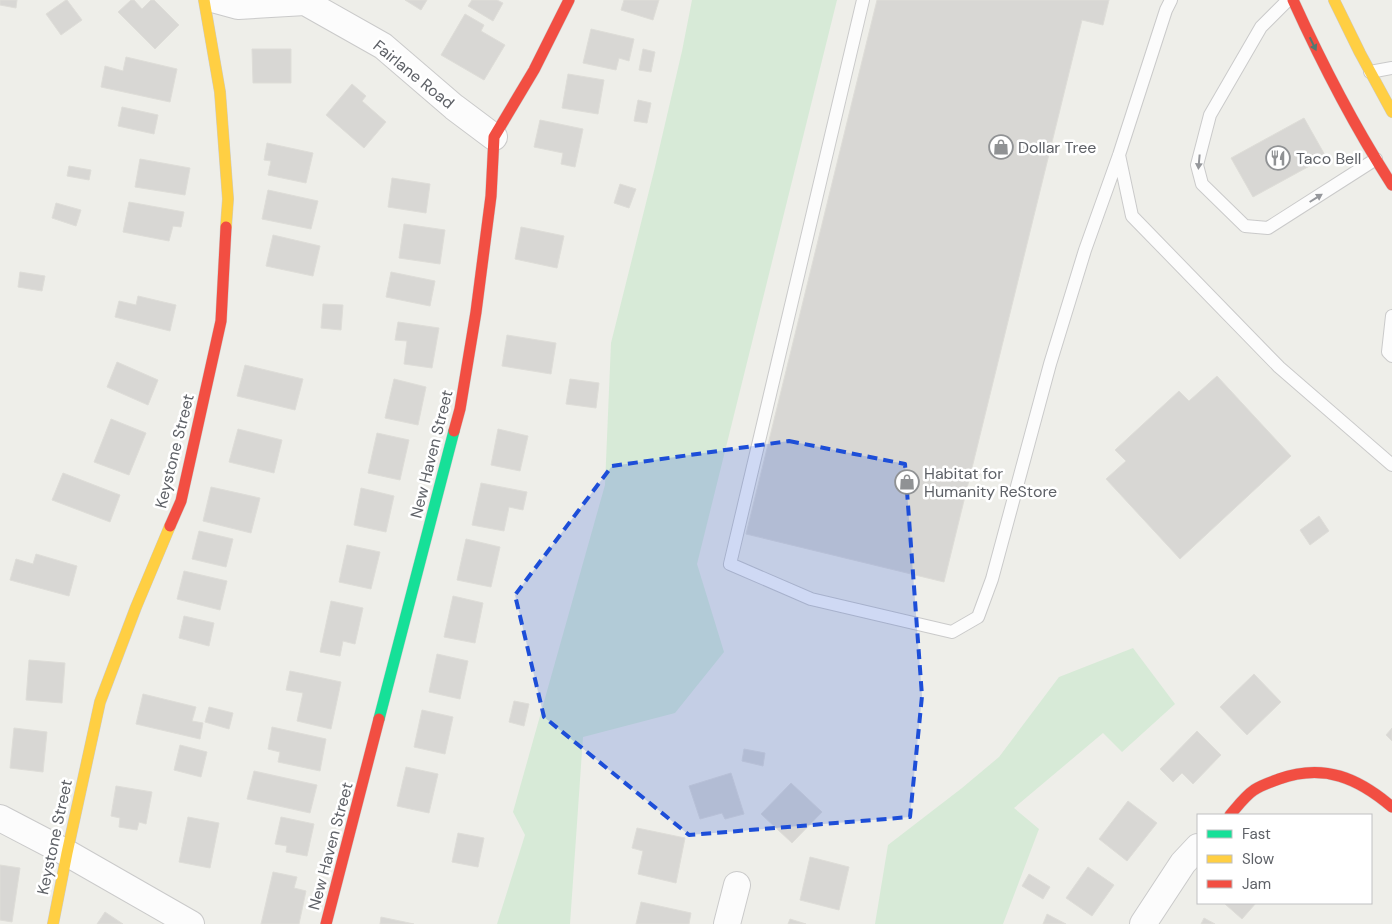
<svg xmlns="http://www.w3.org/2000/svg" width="1392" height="924" viewBox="0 0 1392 924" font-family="'DM Sans',sans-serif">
  <rect width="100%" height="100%" fill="#eeeee9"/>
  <path fill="#d7ead7" d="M692,0H837L697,564L724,652L675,713L583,737L570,924H497L525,835L513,812L605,485L611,343L655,167L682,51Z
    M1133,648L1175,704L1122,752L1103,733L1014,808L1039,829L1003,924H875L888,845L962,788L999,757L1059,677Z"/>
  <path fill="#d8d7d4" stroke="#deddd8" d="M0,0H17L16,8L0,5Z
    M66,0H67L82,20L61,35L46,14Z
    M131,0H134L142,9L151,0H154L179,25L155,49L118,12Z
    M405,0H427L421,10Z
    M472,0H497L503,3L493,21L468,6Z
    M624,0H659L653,20L621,10Z
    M877,0H1109L1103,25L1082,20L944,582L746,534Z
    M465,14L484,25L481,31L505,45L484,80L441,55Z
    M591,29L634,39L629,61L619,58L616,70L583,63Z
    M252,49H291V83H253Z
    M643,49L655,52L651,72L639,70Z
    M126,57L177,69L170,102L101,87L105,66L123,71Z
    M568,74L604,80L598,114L562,108Z
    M352,84L366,96L362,101L386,122L364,148L326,115Z
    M638,100L651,103L647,123L634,121Z
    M122,107L158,115L154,134L118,126Z
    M1304,118L1326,157L1253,197L1231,158Z
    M540,120L583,129L575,167L561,164L563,153L534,147Z
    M267,143L313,153L306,183L268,175L271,161L264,160Z
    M140,159L190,168L185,195L135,187Z
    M69,166L91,170L89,180L67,176Z
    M392,178L430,184L426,213L388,207Z
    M620,184L636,189L629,208L614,203Z
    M268,190L318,201L311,229L262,219Z
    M129,202L184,212L181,227L173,226L169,241L123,232Z
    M56,203L81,210L76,226L52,218Z
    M404,224L445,230L440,264L399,258Z
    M521,227L564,236L557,268L515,259Z
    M273,235L320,246L313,276L266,266Z
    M20,272L45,276L42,291L18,287Z
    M391,272L435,281L430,306L386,297Z
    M138,296L176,305L170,331L115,317L119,301L136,305Z
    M323,304L343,305L341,330L321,328Z
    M398,322L439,328L432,368L404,364L407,341L395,340Z
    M507,335L556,343L551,374L502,366Z
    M117,362L158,380L148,405L107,387Z
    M245,365L303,379L295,410L237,396Z
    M1217,376L1291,456L1180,559L1106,479L1126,461L1115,450L1179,391L1189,401Z
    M394,379L426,387L418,425L385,418Z
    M570,379L599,383L596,408L566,404Z
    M111,419L146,433L129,475L94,462Z
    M238,429L282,440L274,473L229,462Z
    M498,429L528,436L520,471L491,465Z
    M377,433L409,440L400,480L368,473Z
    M63,473L120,495L110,522L52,500Z
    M481,483L527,492L523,510L509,507L504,531L472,525Z
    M211,487L260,498L251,533L203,521Z
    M361,488L394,496L386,532L354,525Z
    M1319,516L1329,531L1310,545L1300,530Z
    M199,531L233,539L226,567L192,559Z
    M466,539L500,547L491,587L457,580Z
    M347,545L380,552L371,589L339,582Z
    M36,554L77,566L69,596L10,580L16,559L33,564Z
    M184,571L227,581L220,610L177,599Z
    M453,596L483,603L475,643L444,637Z
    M331,601L363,608L355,644L343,641L340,656L320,652Z
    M184,616L214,623L209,646L179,638Z
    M437,654L468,661L460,699L429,692Z
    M29,660L65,663L62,703L26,700Z
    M290,671L341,682L331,729L297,721L303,693L286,690Z
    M1254,674L1281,702L1247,735L1220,707Z
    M143,694L196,707L192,721L203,723L200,739L136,724Z
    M514,701L529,704L524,726L509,722Z
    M209,707L233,713L229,729L205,722Z
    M422,710L453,717L445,754L414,747Z
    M272,727L326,739L320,771L278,762L280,752L268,749Z
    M14,728L47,732L43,772L10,768Z
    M1392,728V741L1386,735Z
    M1197,731L1221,755L1193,784L1182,773L1173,782L1160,769Z
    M180,745L207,752L201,777L174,770Z
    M744,749L765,753L763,766L742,761Z
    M406,767L438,774L429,813L397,806Z
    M254,771L317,785L310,813L247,799Z
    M731,773L744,814L725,819L722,813L700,819L689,786Z
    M791,783L822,812L792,843L761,814Z
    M116,786L152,792L146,824L139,822L137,830L119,827L120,818L111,816Z
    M1128,801L1157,823L1127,861L1099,839Z
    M188,817L219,823L210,868L179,862Z
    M281,817L314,824L307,856L286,852L287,846L275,844Z
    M637,828L685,838L676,883L638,874L643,851L632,848Z
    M458,833L484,838L478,867L452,862Z
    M810,857L849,867L839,910L800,900Z
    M0,865L20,868L12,922L0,920Z
    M1088,867L1114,885L1092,916L1066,898Z
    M273,872L297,877L294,888L306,891L299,924H261Z
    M1029,874L1050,887L1043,899L1022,886Z
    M641,902L691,913L689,924H636Z
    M1226,903H1256L1242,919L1225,904Z
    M105,912L123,924H97Z
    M1047,914L1066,924H1043Z
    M381,917L414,924H380Z
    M1204,918L1215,924H1201Z
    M790,919L806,924H788Z"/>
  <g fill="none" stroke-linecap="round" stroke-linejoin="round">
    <g stroke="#cacaca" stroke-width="14">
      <path id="lane" d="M863,0L730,564L811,599L952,632L978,617L992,579L1050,364L1085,250L1119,155L1166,10L1171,0
        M1288,0L1261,27L1210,115L1197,165L1202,184L1245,226L1268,228L1376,159
        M1370,72L1392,68
        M1119,155L1132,216L1279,367L1392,465
        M1392,316L1388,352L1392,356"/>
    </g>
    <g stroke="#cacaca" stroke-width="28">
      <path id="street" d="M216,0L238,6L305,2L383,46L454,107L494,137
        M0,818L67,853L191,924
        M727,924L737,885
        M1143,924L1183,863L1198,847"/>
    </g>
    <g stroke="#cbcbcb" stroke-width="12">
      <path id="fast" d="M379,719L454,431"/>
    </g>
    <g stroke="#cbcbcb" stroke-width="12">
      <path id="slow" d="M204,0L220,92L228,199L226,227
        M1334,0L1360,53L1392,112
        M53,924L67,853L100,702L136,607L170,526"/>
    </g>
    <g stroke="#cbcbcb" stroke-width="12">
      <path id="jam" d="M1293,0C1322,64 1354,126 1392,185
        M454,431L460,409L476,312L491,196L494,137L534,70L569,0
        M170,526L181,501L221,321L226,227
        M1230,815C1237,807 1245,796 1254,790C1261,785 1271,782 1279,779C1324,763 1358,778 1392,807
        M326,924L379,719"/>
    </g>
    <use href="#lane" stroke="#fcfcfc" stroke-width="12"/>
    <use href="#street" stroke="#fcfcfc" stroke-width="26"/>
    <use href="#fast" stroke="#16e098" stroke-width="11"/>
    <use href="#slow" stroke="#ffcf43" stroke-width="11"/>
    <use href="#jam" stroke="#f24e42" stroke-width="11"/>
  </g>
  <defs><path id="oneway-solid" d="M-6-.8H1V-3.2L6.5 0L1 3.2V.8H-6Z" transform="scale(1.25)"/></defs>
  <use fill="#507a71" href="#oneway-solid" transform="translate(1313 44) rotate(64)"/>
  <g fill="#95979b">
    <use href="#oneway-solid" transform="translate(1199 162) rotate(95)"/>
    <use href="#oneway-solid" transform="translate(1316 198) rotate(-32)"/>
  </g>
  <path fill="#1d4ed8" fill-opacity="0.2" stroke="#1d4ed8" stroke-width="4" stroke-dasharray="10 6" stroke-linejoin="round" d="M789,441L905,464L922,696L910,817L689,835L544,717L515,595L612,466Z"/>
  <defs>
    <g id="shop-ring" transform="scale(1.25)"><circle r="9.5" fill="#fff" stroke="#909294" stroke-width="1.5"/><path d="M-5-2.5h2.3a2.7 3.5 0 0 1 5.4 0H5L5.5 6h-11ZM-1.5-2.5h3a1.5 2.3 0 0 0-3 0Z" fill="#909294"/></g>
    <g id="restaurant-ring" transform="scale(1.25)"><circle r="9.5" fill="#fff" stroke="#909294" stroke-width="1.5"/><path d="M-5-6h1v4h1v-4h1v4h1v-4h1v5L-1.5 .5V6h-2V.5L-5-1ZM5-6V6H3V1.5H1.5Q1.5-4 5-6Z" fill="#909294"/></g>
  </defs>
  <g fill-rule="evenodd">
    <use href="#shop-ring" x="1001" y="147"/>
    <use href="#restaurant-ring" x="1278" y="158"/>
    <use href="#shop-ring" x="907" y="482"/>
  </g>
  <g text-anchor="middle" stroke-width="5" stroke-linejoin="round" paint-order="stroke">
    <g font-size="16" fill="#5e6167" stroke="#fff">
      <text transform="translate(414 74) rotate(39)" y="6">Fairlane Road</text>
      <text transform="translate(174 451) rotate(-76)" y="6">Keystone Street</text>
      <text transform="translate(431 454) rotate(-76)" y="6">New Haven Street</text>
      <text transform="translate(54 837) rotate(-78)" y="6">Keystone Street</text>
      <text transform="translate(330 846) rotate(-75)" y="6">New Haven Street</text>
    </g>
    <g font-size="16" fill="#5e6167" stroke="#fff" text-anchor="start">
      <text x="1018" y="153">Dollar Tree</text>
      <text x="1296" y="164">Taco Bell</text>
      <text x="924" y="479">Habitat for<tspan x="924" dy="18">Humanity ReStore</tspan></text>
    </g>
  </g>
  <rect x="1197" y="814" width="175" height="90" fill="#ffffff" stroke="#bfc0c2"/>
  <rect x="1207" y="830" width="25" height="8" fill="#16e098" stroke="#bfc0c2"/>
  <text x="1242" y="839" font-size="15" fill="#5e6167">Fast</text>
  <rect x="1207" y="855" width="25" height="8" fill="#ffcf43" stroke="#bfc0c2"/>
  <text x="1242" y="864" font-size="15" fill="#5e6167">Slow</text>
  <rect x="1207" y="880" width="25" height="8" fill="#f24e42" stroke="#bfc0c2"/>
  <text x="1242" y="889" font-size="15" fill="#5e6167">Jam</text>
</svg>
